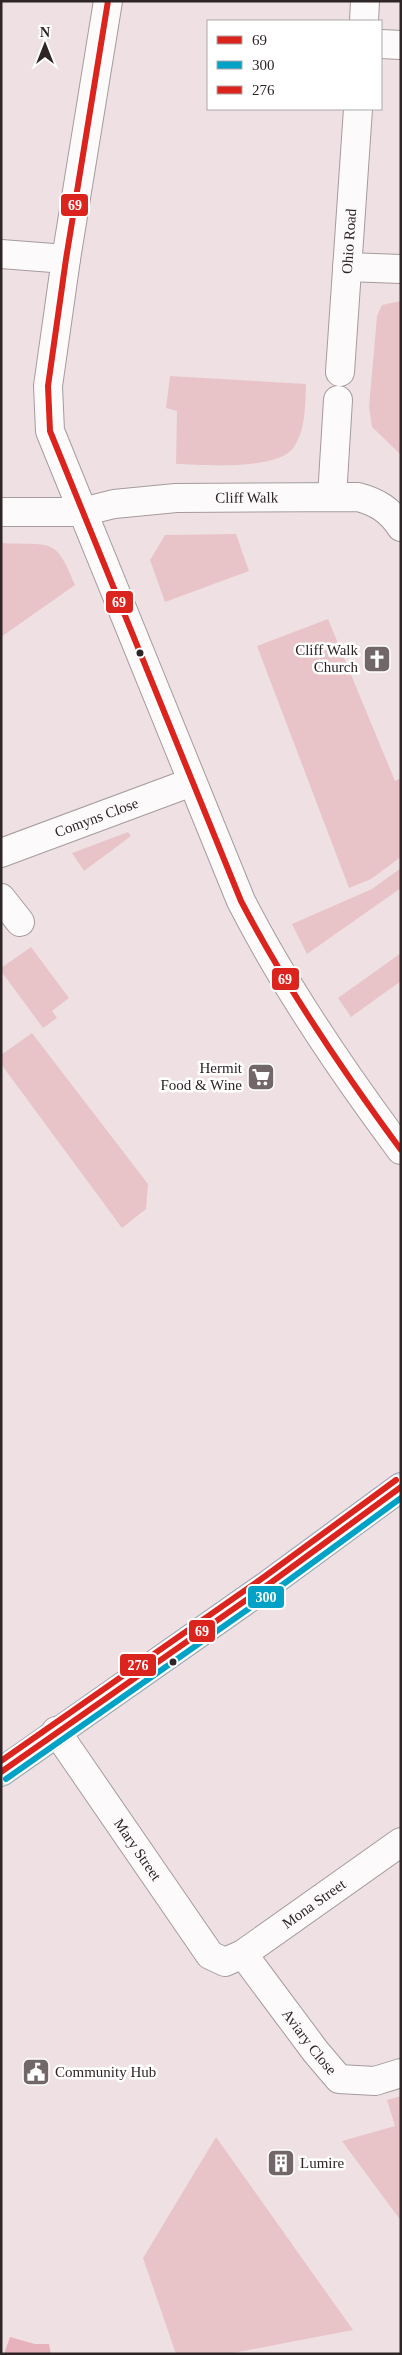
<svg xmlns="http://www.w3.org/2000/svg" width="402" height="2355" viewBox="0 0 402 2355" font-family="'Times New Roman',serif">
  <rect width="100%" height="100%" fill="#efe1e3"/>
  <path fill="#e8c4c9" d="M401,301V455L372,427L369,407L377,316L382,305Z
    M170,376L306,384C305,405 306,429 294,447C279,471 202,465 176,464L177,411L166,408Z
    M236,534L249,571L165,602L150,560L165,535Z
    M1,543C51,546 55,535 75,585L1,637Z
    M328,619L395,781L401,778V857L371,879L349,888L257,646Z
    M128,832L131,836L84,871L72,853Z
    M401,868V888L307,954L292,924L372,889Z
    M31,947L69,998L52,1011L57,1018L43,1028L1,971V968Z
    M401,953V981L351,1017L338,998Z
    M32,1033L148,1184L146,1209L122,1228L1,1064V1055Z
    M401,2096V2221L342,2141L395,2126L387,2100Z
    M216,2137L353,2330L228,2354H176L143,2258Z"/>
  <path fill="#e7b2bb" d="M10,2337L35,2344H49L51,2354H4Z"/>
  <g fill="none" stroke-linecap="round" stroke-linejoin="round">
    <g stroke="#a59b9c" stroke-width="30">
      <g id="minor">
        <path d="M364,21L365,1"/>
        <path d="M381,44L401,45"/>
        <path d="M1,254L66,259"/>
        <path d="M347,267L401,269"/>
        <path id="s1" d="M340,372L358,109"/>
        <path d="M332,497L338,400"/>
        <path id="s2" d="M82,512L114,504L176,498L358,497C377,502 390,510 401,527"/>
        <path id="s3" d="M1,853L192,782"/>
        <path d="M1,898L20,922"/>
        <path id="s4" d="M56,1731L210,1955L225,1962L243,1954L401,1842"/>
        <path id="s5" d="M243,1954L316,2052L339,2079L375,2081L401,2073"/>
      </g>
    </g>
    <g stroke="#a59b9c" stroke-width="30">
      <path id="tertiary" d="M108,1L66,259L48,386L50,431L241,901C286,989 342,1071 401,1150
        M1,512H82"/>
    </g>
    <g stroke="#95a2ad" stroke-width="30">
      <path id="primary" d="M1,1772L269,1584L401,1487"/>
    </g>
    <use href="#minor" stroke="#fdfafb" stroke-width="28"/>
    <use href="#tertiary" stroke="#fdfafb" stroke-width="28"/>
    <use href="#primary" stroke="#dbe4eb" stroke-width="28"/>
    <g stroke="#fff" stroke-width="10">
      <path id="bus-1" d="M108,1L66,259L48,386L50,431L241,901C287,989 342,1070 401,1150
        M1,1772L269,1584L401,1487"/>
    </g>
    <g stroke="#fff" stroke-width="10">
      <path id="bus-2" d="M6,1779L274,1591L401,1498"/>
    </g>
    <g stroke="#fff" stroke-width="10">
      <path id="bus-3" d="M1,1761L264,1577L396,1480"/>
    </g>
    <use href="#bus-1" stroke="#dc241f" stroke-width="6"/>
    <use href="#bus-2" stroke="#02a2c6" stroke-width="6"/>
    <use href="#bus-3" stroke="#dc241f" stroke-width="6"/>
  </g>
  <defs>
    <g id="church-square" transform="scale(1.4375)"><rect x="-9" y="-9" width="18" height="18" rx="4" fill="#726768" stroke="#fff"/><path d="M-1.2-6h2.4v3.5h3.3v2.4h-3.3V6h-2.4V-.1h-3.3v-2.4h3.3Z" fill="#fff"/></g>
    <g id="supermarket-square" transform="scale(1.4375)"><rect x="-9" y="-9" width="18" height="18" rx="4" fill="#726768" stroke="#fff"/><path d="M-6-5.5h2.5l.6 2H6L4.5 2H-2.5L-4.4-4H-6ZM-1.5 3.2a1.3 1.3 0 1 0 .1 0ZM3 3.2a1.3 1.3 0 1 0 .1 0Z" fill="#fff"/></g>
    <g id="civic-square" transform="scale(1.4375)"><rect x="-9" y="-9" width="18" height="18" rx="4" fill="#726768" stroke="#fff"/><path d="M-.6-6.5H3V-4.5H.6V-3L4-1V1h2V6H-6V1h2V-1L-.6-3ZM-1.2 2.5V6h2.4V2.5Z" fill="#fff"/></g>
    <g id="building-square" transform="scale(1.4375)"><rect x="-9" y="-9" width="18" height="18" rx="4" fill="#726768" stroke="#fff"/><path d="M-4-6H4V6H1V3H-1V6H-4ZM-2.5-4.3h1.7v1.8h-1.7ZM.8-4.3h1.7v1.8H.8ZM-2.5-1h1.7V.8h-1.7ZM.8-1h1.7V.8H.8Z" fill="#fff"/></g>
  </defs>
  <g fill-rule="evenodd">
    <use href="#church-square" x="377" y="659"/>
    <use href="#supermarket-square" x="261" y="1077"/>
    <use href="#civic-square" x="36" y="2072"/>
    <use href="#building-square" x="281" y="2163"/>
  </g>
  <g fill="#2e2526" stroke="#fff" stroke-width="2">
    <circle cx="140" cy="653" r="4.5"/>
    <circle cx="173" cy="1662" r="4.5"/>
  </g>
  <g text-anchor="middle" stroke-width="5" stroke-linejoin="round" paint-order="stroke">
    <g font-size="15" fill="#2e2526" stroke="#fff">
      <text dy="5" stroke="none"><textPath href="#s1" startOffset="131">Ohio Road</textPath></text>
      <text dy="5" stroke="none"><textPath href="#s2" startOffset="166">Cliff Walk</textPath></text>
      <text dy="5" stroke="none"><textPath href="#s3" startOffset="102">Comyns Close</textPath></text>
      <text dy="5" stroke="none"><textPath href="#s4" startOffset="144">Mary Street</textPath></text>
      <text dy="5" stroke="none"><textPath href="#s4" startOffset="395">Mona Street</textPath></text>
      <text dy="5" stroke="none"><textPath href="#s5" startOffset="110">Aviary Close</textPath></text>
    </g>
    <g font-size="15" fill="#2e2526" stroke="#fff" text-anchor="end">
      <text x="358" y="655">Cliff Walk<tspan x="358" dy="17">Church</tspan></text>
      <text x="242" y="1073">Hermit<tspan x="242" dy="17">Food &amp; Wine</tspan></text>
      <text x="55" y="2077" text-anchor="start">Community Hub</text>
      <text x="300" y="2168" text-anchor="start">Lumire</text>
    </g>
  </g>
  <g stroke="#fff" stroke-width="2">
    <rect x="60" y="193" width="29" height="24" rx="5" fill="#dc241f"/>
    <rect x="105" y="590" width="29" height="24" rx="5" fill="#dc241f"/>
    <rect x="271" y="967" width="29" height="24" rx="5" fill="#dc241f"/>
    <rect x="247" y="1585" width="38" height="24" rx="5" fill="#02a2c6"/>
    <rect x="188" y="1619" width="28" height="24" rx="5" fill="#dc241f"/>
    <rect x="119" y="1653" width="38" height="24" rx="5" fill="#dc241f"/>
  </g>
  <g font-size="14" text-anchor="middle" font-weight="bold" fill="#fff">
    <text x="75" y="210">69</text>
    <text x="119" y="607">69</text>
    <text x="285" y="984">69</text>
    <text x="266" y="1602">300</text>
    <text x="202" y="1636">69</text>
    <text x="138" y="1670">276</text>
  </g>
  <rect width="402" height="2355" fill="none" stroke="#2e2526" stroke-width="5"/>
  <rect x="207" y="20" width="175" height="90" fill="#ffffff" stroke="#aba8a8"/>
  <rect x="217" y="36" width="25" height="8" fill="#dc241f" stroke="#aba8a8"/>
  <text x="252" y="45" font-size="15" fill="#2e2526">69</text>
  <rect x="217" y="61" width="25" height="8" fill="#02a2c6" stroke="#aba8a8"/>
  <text x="252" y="70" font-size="15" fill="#2e2526">300</text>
  <rect x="217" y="86" width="25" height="8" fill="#dc241f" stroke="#aba8a8"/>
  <text x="252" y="95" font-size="15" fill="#2e2526">276</text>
  <g transform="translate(45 45)" stroke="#ffffff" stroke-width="4" paint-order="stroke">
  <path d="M0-4L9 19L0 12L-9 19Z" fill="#2e2526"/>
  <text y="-8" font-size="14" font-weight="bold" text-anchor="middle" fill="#2e2526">N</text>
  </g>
</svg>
